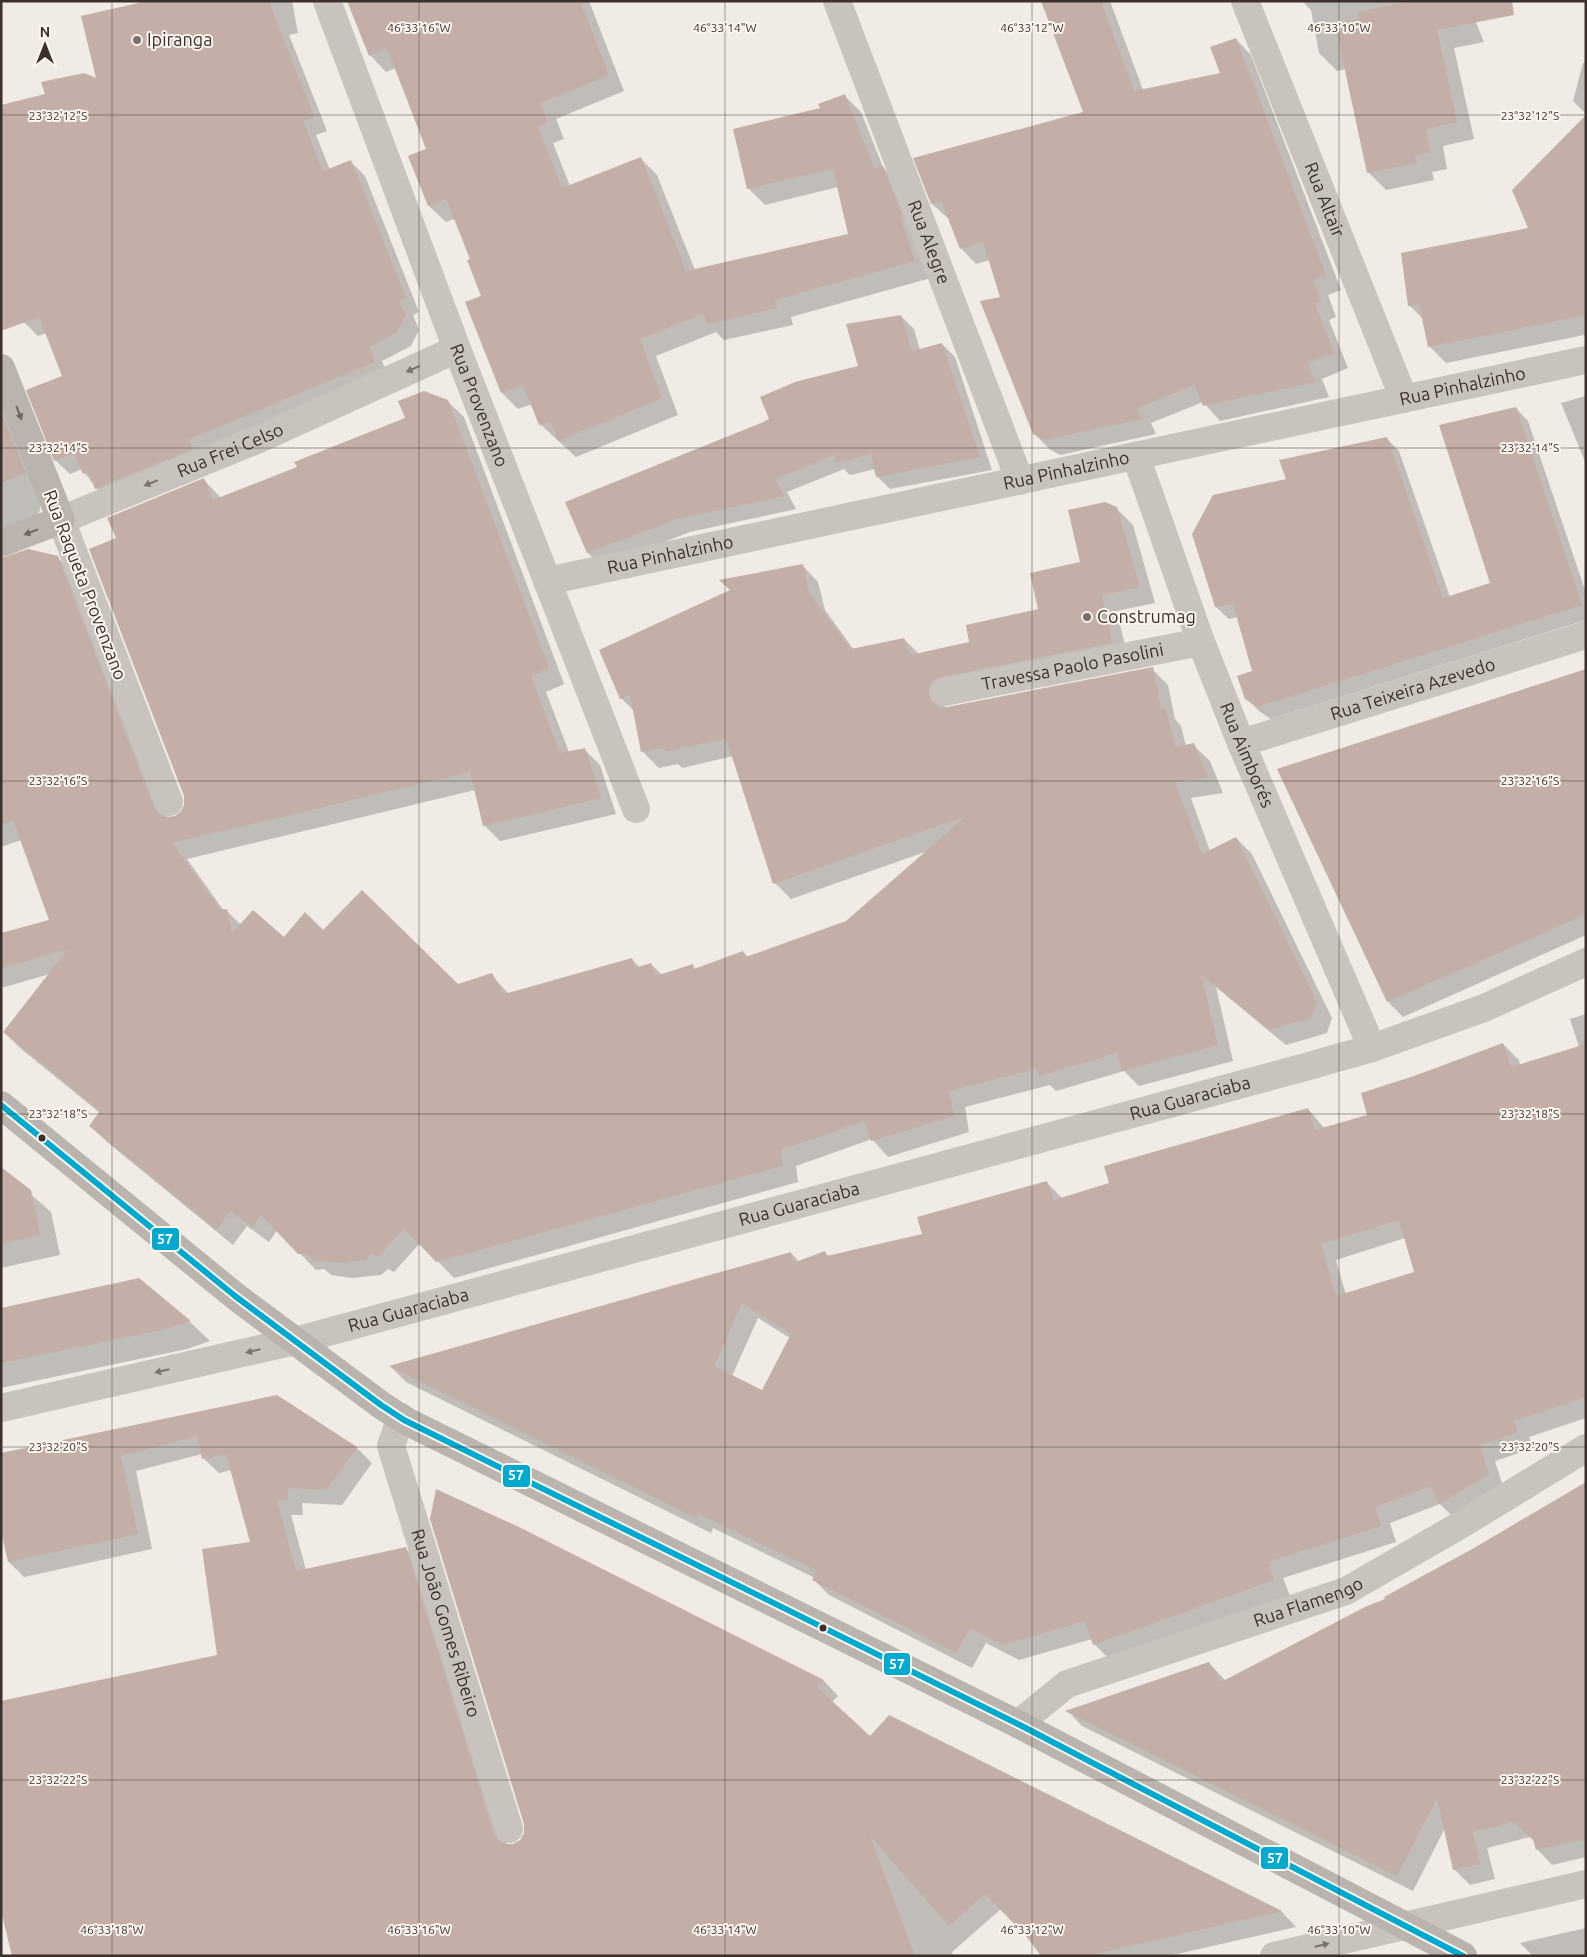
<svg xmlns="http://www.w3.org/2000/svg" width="1587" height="1957" viewBox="0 0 1587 1957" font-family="Ubuntu,sans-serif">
  <rect width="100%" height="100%" fill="#f0ebe5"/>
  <path fill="#0003" fill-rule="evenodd" d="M153,1H292L298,33L289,35L327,131L316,135L330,170L351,162L365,176L419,312L413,315L419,330L411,346L382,361L388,376L110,502L96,488L82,469L70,474L55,460L64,376L47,333L38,336L24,322L46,95L97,80Z
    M348,1H589L624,91L556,119L564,139L553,143L570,186L640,158L657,175L695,270L849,235L838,187L765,205L748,188L822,109L845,96L861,112L883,167L899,184L931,278L791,317L793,325L724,340L716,332L656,356L678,415L576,457L540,424L532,404L518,409L502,393L483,297L472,260L455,219L446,222L429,206L410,157L428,150L396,68L386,72L370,55Z
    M1043,1H1110L1143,90L1221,74L1236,39L1251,55L1341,290L1328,295L1336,317L1329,320L1348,368L1322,379L1329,397L1220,421L1203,402L1151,423L1156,434L1060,455L1049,449L1034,433L1002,298L990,260L976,264L961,248L949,219L932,204L915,159L1084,113Z
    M1302,1H1467L1484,42L1454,48L1474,139L1443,146L1447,169L1432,172L1434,180L1386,190L1368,172L1346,69L1337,71L1319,53L1311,10Z
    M1586,62V114L1573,101L1583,63Z
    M1586,117V337L1584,335L1446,363L1429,346L1424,320L1409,305L1529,229Z
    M901,316L914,329L920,350L942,344L955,357L992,470L890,489L877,476L875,469L850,475L844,469L787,492L796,509L690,532L601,566L588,553L567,503L762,424L860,367Z
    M1586,396V464L1561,403Z
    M447,401L464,417L564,684L546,692L569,752L584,749L600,765L616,814L500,841L484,825L475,790L187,859L224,911L226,910L241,925L284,939L323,931L458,985L491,975L509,994L632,959L640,968L651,964L662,975L693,966L696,969L743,952L748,957L846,922L928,851L791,899L775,883L733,756L682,768L678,764L659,768L643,752L634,711L621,698L802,565L818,582L825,610L854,650L904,639L919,654L970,643L1039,610L1081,563L1116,508L1133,525L1155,603L1117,611L1128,659L945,703V708L1152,669L1168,685L1175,719L1181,726L1186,746L1193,745L1210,761L1223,793L1191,798L1210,851L1236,838L1252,854L1332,1018L1327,1033L1286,1045L1216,987L1233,1061L1139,1086L1124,1071L1056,1091L1050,1085L965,1107L969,1132L888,1157L872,1139L796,1166L798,1182L454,1278L420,1243L394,1272L388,1269L381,1275L352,1278L331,1275L324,1269L316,1270L277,1230L269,1242L247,1226L233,1245L107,1142L91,1126L100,1113L20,1048L4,1032L50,974L1,988V935L50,921L21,840L1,847V559L57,557L74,573L168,819L176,818L182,812L186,805L185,797L117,539L204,480L221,498L298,468Z
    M1,407L13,419L41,490L40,510L26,539L5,549L1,557Z
    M1516,408L1528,421L1586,593V620L1271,719L1259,711L1246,698L1254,672L1238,617L1229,619L1216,607L1287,480L1386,438L1399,451L1450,597L1491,583Z
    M1586,672V935L1403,1017L1388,1002Z
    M1586,1014V1418L1529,1437L1533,1448L1495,1461L1504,1490L1455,1519L1440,1504L1390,1523L1396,1542L1283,1578L1290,1596L1110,1660L1094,1644L1092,1639L1019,1660L986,1643L972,1668L829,1595L814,1580L815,1578L713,1528L711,1533L406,1382L391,1367L791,1253L799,1262L825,1253L829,1256L924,1235L1047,1183L1063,1199L1110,1184L1308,1109L1325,1129L1369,1116L1414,1078L1503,1044L1519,1060L1520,1065L1579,1047L1570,1019ZM1405,1238L1416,1273L1346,1295L1336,1260ZM758,1318L790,1338L763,1391L732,1376Z
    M1,1168L51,1212L60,1255L1,1268Z
    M139,1280L190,1322L210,1341L187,1349L1,1388V1309Z
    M277,1397L357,1448L372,1463L342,1505L302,1503L303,1515H291L306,1570L405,1548L421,1563L507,1845H513L521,1841L525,1833L518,1528L824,1681L838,1696L832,1702L870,1738L890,1716L1282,1912L1296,1927L1168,1956H1042L1027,1935L1001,1909L952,1952L953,1956H14L219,1655L252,1543L232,1470L219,1473L203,1458L202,1454L136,1471L152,1549L24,1577L9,1562L1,1455Z
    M1586,1484V1857L1552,1865L1537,1849L1535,1842L1530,1837L1487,1848L1495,1879L1470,1885L1454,1869L1445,1828L1413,1891L1082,1726L1068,1711L1209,1663L1226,1681L1386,1600Z
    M1586,1928V1956H1533L1520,1943Z"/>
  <path fill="#c3afa7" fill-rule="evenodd" d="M147,1H269L314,117L303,121L323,171L351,160L406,298L399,301L406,315L397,332L369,347L375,362L189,439L193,449L95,489L88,472L83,474L74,453L54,461L26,390L62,376L39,317L1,331V105L45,94L41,82L84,73L96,78L81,16Z
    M347,1H580L609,75L540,103L548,122L538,126L562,188L641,157L686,271L848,234L833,169L747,189L733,129L820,108L818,104L845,94L874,168L883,166L902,215L900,216L915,261L775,300L777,308L707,324L703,314L640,339L662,398L558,441L550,421L539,425L523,385L501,393L465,302L481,296L467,260L470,259L446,199L428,206L408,156L426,149L387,48L369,56Z
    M1041,1H1101L1134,91L1220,73L1210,47L1236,38L1326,275L1313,280L1321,302L1315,304L1334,353L1308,363L1315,382L1203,406L1194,385L1137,408L1141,419L1044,440L1033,434L980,301L1000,297L983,242L960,249L941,201L931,204L913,158L1083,112Z
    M1410,1H1512L1514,15L1437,30L1457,122L1426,129L1430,152L1415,155L1417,163L1367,173L1335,24L1360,19L1358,12Z
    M1586,115V315L1428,347L1419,304L1408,306L1401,253L1528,228L1512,190Z
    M901,315L912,351L942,343L980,457L876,477L871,454L836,463L834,455L775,479L784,496L677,519L587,553L565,502L761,423L769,419L760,397L795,382L858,366L846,324Z
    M424,391L448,400L549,668L531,676L560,753L585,748L601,798L483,826L470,772L172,843L220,910L227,909L232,933L253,910L284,937L305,912L323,930L362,890L458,984L492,973L504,994L632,958L635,968L651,963L656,976L693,964L694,969L743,951L746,957L846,921L966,816L773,884L726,738L665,752L664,748L641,752L630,695L620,699L599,650L730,590L719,580L803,564L809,593L851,649L904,638L910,655L969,642L966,625L1038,609L1030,573L1080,562L1068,510L1105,502L1117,507L1140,587L1102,595L1112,643L941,677L934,680L929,686V695L932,702L938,707H947L1153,667L1161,709L1166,708L1175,747L1194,743L1208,777L1175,782L1202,854L1236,837L1317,1002L1311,1018L1269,1030L1201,974L1218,1045L1122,1071L1117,1053L1039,1076L1036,1069L949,1091L954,1116L871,1141L864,1121L781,1150L782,1166L436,1262L404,1228L378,1257L372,1254L365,1260L343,1263L313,1260L307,1254H298L261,1215L253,1227L230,1211L217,1230L89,1126L100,1111L3,1032L68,949L1,968V933L49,920L13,820L1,825V558L28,549L58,556L154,808L159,814L166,817L175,816L181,811L184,805V796L89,549L116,538L107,518L204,478L213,500L297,467L294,462L405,418L398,401Z
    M1516,407L1582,605L1257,707L1245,699L1237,676L1252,671L1233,604L1215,607L1192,534L1213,495L1286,479L1279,460L1387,437L1443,598L1490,583L1439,425Z
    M1,411L26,473L1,483Z
    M1586,669V914L1387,1002L1277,769Z
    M1503,1043L1511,1067L1586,1044V1397L1514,1421L1518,1432L1480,1445L1489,1474L1439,1504L1431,1486L1375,1507L1381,1526L1268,1562L1274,1580L1093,1645L1085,1621L1002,1645L970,1628L956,1653L812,1580L817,1571L697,1513L695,1518L389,1366L791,1252L793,1263L825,1251L827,1256L922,1234L917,1217L1047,1181L1054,1200L1109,1183L1104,1166L1308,1108L1315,1130L1367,1115L1361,1093L1414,1076ZM1399,1220L1414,1272L1336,1296L1321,1244ZM742,1303L791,1334L762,1390L714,1366Z
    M1,1167L31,1190L40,1235L1,1244Z
    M139,1278L191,1321L166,1329L1,1363V1308Z
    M277,1395L357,1447L327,1490L288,1488V1500L277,1501L296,1571L406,1547L494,1834L498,1840L505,1844H513L520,1840L524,1833V1824L430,1519L436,1489L519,1527L824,1680L817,1687L870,1736L889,1715L1282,1911L1087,1956H1041L1026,1936L985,1894L949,1926L870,1836L915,1956H12L1,1911V1701L217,1655L202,1549L250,1542L226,1454L202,1459L197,1436L121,1456L138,1534L8,1562L1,1531V1453Z
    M1586,1482V1839L1536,1850L1533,1840L1513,1822L1473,1832L1480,1864L1453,1870L1437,1798L1397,1876L1065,1711L1209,1662L1221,1682L1365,1607L1385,1599L1384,1597L1474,1548Z"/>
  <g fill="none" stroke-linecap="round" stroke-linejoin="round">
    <g stroke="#c9c3be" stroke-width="28">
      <path id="s1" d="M327,1L457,349L636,809"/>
      <path id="s2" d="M837,1L1020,481"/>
      <path id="s3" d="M1245,1L1404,399"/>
      <path id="s4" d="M1136,456L1201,642L1241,743L1372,1048"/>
      <path id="s5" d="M547,581L1586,360"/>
      <path id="s6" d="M944,692L1201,642"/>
      <path id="s7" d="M1241,743L1586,635"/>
      <path id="s8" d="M169,802L61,520L259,439L457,349"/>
      <path id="s9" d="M1,1408L295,1341L1309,1066L1372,1048L1484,1008L1586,962"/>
      <path id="s10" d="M401,1417L391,1446L509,1829"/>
      <path id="s11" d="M1018,1724L1067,1684L1346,1591L1462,1524L1586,1448"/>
      <path d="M1274,1956L1586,1884"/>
    </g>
    <path stroke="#bab3ae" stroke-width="28" d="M1,368L61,520L1,543
      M1,1105L235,1296L381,1405L404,1420L1018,1724L1463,1956"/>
    <g stroke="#fbf5ee" stroke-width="10">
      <path id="bus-1" d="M1,1105L235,1296L381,1405L404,1420L1018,1724L1463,1956"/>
    </g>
    <use href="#bus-1" stroke="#00a9ce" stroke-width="6"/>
  </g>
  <defs><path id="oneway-solid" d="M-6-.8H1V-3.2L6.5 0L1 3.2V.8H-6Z" transform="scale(1.25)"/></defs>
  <g fill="#7b726d">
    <use href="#oneway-solid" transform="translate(413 369) rotate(156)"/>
    <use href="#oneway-solid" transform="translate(151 483) rotate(158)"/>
    <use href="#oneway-solid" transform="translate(253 1351) rotate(167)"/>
    <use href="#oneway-solid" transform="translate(162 1371) rotate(167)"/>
    <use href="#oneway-solid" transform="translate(1322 1945) rotate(-13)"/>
  </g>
  <g fill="#6e645f">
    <use href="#oneway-solid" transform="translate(19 413) rotate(69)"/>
    <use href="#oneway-solid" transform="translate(31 532) rotate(159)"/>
  </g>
  <path fill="none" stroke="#3b302b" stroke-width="1" stroke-opacity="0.45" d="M112,1V1956M419,1V1956M725,1V1956M1032,1V1956M1339,1V1956M1,115H1586M1,448H1586M1,781H1586M1,1114H1586M1,1447H1586M1,1780H1586"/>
  <g fill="#7a716c" stroke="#fbf5ee" stroke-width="2">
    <circle cx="137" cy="40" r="5"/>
    <circle cx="1087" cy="617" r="5"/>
  </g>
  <g fill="#3b302b" stroke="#fbf5ee" stroke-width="2">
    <circle cx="42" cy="1138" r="4.5"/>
    <circle cx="823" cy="1628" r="4.5"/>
  </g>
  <g text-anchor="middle" stroke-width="4" stroke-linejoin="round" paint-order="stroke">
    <g font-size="18" fill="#3b302b" stroke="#fbf5ee" text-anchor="start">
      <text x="147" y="46">Ipiranga</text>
      <text x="1097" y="623">Construmag</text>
    </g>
    <g font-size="18" fill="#3b302b" stroke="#fbf5ee">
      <text dy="6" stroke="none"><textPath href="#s3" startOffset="214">Rua Altair</textPath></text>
      <text dy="6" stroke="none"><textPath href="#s2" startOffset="258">Rua Alegre</textPath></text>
      <text dy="6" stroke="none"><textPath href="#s5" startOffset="936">Rua Pinhalzinho</textPath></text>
      <text dy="6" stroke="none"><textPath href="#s1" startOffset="432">Rua Provenzano</textPath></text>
      <text dy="6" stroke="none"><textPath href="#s8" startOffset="485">Rua Frei Celso</textPath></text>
      <text dy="6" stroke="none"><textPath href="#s5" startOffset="531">Rua Pinhalzinho</textPath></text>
      <text dy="6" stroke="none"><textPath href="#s5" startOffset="126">Rua Pinhalzinho</textPath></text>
      <text transform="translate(85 585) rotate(69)" y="6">Rua Raqueta Provenzano</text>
      <text dy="6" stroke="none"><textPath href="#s6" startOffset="131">Travessa Paolo Pasolini</textPath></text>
      <text dy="6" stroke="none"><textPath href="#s7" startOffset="180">Rua Teixeira Azevedo</textPath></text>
      <text dy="6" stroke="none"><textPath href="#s4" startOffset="319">Rua Aimborés</textPath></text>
      <text dy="6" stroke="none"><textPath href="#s9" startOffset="1229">Rua Guaraciaba</textPath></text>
      <text dy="6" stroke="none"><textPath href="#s9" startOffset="824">Rua Guaraciaba</textPath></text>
      <text dy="6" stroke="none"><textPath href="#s9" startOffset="419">Rua Guaraciaba</textPath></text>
      <text dy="6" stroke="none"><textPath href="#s11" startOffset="318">Rua Flamengo</textPath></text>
      <text dy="6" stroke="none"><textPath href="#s10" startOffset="216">Rua João Gomes Ribeiro</textPath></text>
    </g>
  </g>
  <g font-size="12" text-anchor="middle" fill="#3b302b" stroke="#fbf5ee" stroke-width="4" stroke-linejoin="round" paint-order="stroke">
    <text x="419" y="32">46°33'16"W</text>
    <text x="725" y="32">46°33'14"W</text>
    <text x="1032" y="32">46°33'12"W</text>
    <text x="1339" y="32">46°33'10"W</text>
    <text x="58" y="120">23°32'12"S</text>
    <text x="1530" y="120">23°32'12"S</text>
    <text x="58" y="452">23°32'14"S</text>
    <text x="1530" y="452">23°32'14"S</text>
    <text x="58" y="785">23°32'16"S</text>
    <text x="1530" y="785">23°32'16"S</text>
    <text x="58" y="1118">23°32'18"S</text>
    <text x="1530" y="1118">23°32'18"S</text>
    <text x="58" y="1451">23°32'20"S</text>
    <text x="1530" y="1451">23°32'20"S</text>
    <text x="58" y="1784">23°32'22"S</text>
    <text x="1530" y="1784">23°32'22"S</text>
    <text x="112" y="1934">46°33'18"W</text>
    <text x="419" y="1934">46°33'16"W</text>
    <text x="725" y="1934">46°33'14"W</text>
    <text x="1032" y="1934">46°33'12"W</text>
    <text x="1339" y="1934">46°33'10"W</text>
  </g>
  <g stroke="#fbf5ee" stroke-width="2">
    <rect x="151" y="1227" width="29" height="24" rx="5" fill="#00a9ce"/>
    <rect x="502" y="1464" width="29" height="24" rx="5" fill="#00a9ce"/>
    <rect x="883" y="1652" width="28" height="24" rx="5" fill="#00a9ce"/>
    <rect x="1260" y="1846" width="29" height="24" rx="5" fill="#00a9ce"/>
  </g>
  <g font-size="14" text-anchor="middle" font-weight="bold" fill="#fff">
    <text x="165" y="1244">57</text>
    <text x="516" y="1480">57</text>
    <text x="897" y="1669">57</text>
    <text x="1275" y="1863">57</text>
  </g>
  <rect width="1587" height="1957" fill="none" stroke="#3b302b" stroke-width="5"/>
  <g transform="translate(45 45)" stroke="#fbf5ee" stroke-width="4" paint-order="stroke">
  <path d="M0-4L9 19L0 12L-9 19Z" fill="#3b302b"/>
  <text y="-8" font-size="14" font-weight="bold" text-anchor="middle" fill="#3b302b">N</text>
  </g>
</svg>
